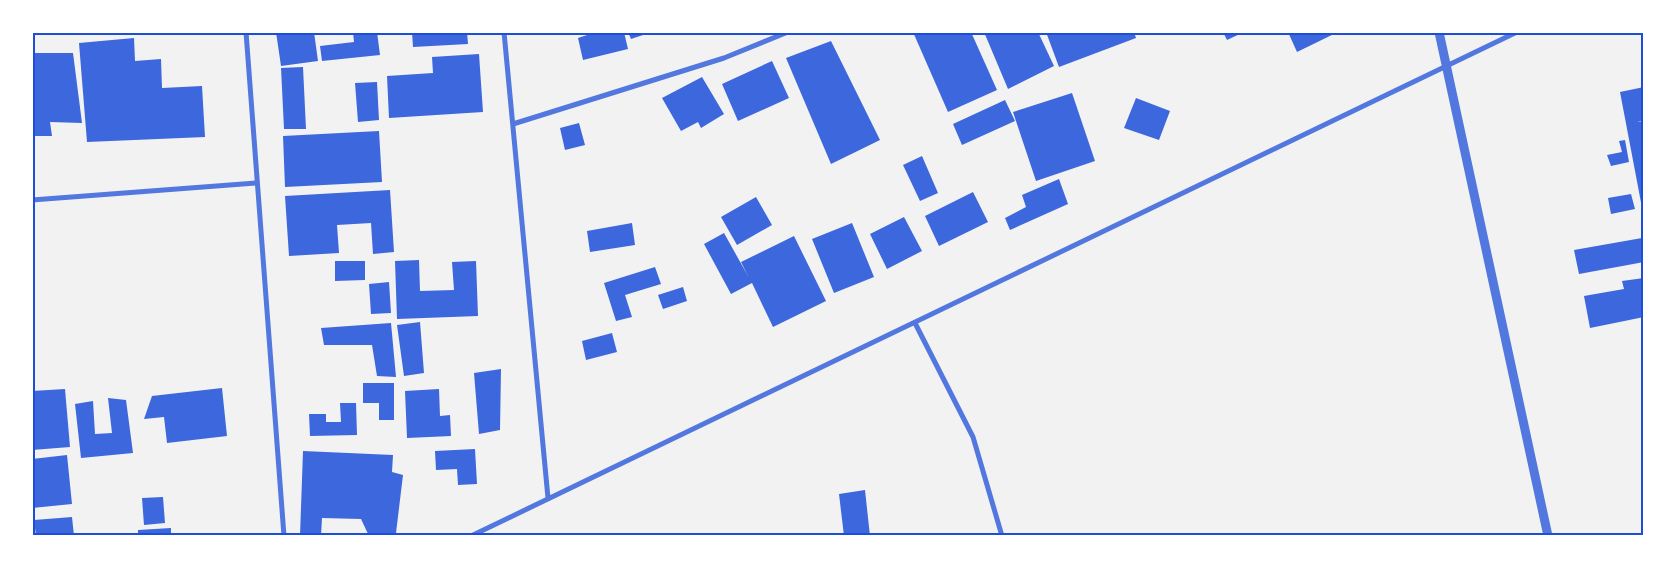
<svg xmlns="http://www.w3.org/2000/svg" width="1676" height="568" viewBox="0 0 1676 568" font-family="Overpass,sans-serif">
  <rect width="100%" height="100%" fill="#f2f2f2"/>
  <path fill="#3d67dc" d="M276,32H314L318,61L281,66Z
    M353,32H377L380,55L322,61L320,46L354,42Z
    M412,32H467L468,44L413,47Z
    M596,32H624L628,49L583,60L578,38Z
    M628,32H649V33L631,39Z
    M913,32H971L997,90L948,112Z
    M984,32H1038L1054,66L1008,89Z
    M1046,32H1134L1136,38L1059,67Z
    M1223,32H1244L1227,40Z
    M1288,32H1338L1297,52Z
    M134,38L135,61L161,59L162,88L202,86L205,137L87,142L79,43Z
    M831,41L880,140L831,164L786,58Z
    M32,53H73L82,123L50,122L52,136H32Z
    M479,54L483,112L389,118L387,76L433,73L432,57Z
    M772,61L789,98L738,121L722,84Z
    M303,67L306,129H284L281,68Z
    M702,77L724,114L701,128L698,122L681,131L662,98Z
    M377,82L379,120L358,122L355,83Z
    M1644,87V120L1637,122L1644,121L1643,213L1620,92Z
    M1072,93L1095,161L1036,181L1013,112Z
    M1136,98L1170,111L1159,140L1124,128Z
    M1005,100L1015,121L962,145L953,124Z
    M579,123L585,145L565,150L560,128Z
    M379,131L382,182L285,187L283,136Z
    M1625,140L1629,162L1611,166L1607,155L1622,152L1619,141Z
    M922,156L938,193L920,201L903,165Z
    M1059,179L1068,204L1010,230L1005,218L1026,207L1022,195Z
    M390,190L394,252L373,254L371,223L337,225L339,253L289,256L285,196Z
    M973,192L988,222L939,246L925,216Z
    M1631,194L1635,209L1611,214L1608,198Z
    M756,197L772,225L737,245L721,217Z
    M904,217L922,251L887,269L870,234Z
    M632,223L635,245L590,252L587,231Z
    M852,223L874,277L834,293L812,239Z
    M724,233L748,276L741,262L794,236L826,301L773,327L752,283L731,294L704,244Z
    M1642,238L1644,262L1579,274L1574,250Z
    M419,260L420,291L454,290L452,262L476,261L478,316L397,319L395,261Z
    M335,261H365V280L335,281Z
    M655,267L661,284L625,295L632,317L616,321L604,283Z
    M1644,278V317L1590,328L1584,296L1624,289L1622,281Z
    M389,282L391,313L371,314L369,284Z
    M683,287L687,301L663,309L658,295Z
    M420,322L424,373L404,376L397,325Z
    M391,323L396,377L377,376L372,345H324L321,328Z
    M612,333L617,352L586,360L582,341Z
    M501,369L500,430L479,434L474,373Z
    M363,383H394V420H379V403H363Z
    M222,388L227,436L167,443L164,417L144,419L152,396Z
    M65,389L70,447L32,450V391Z
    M439,389L440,416L450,415L451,436L407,438L405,391Z
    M108,398L126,400L133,453L81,458L75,404L93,401L95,434L112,433Z
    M340,403H356L357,435L310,436L309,414H326V422H341Z
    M475,449L477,484L458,485L457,469L436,470L435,451Z
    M303,451L393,455L392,472L403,475L396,533L392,536H369L361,519L322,518L321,536H300Z
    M67,455L72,504L32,508V459Z
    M865,490L870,536H844L839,494Z
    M163,497L165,523L144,525L142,498Z
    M72,517L74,536H36L34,520Z
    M171,528V536H138V530Z"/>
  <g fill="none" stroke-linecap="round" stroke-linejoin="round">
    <path stroke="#5277de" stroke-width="5" d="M246,32L284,536
      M504,32L548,498
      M513,124L724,58L788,32
      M32,200L257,183
      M915,323L973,437L1002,536
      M471,536L1517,32"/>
    <path stroke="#5277de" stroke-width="9" d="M1439,32L1548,536"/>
  </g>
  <rect width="1676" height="568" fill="none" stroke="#ffffff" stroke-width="68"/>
  <rect x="34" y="34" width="1608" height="500" fill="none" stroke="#1d4ed8" stroke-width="2"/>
</svg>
